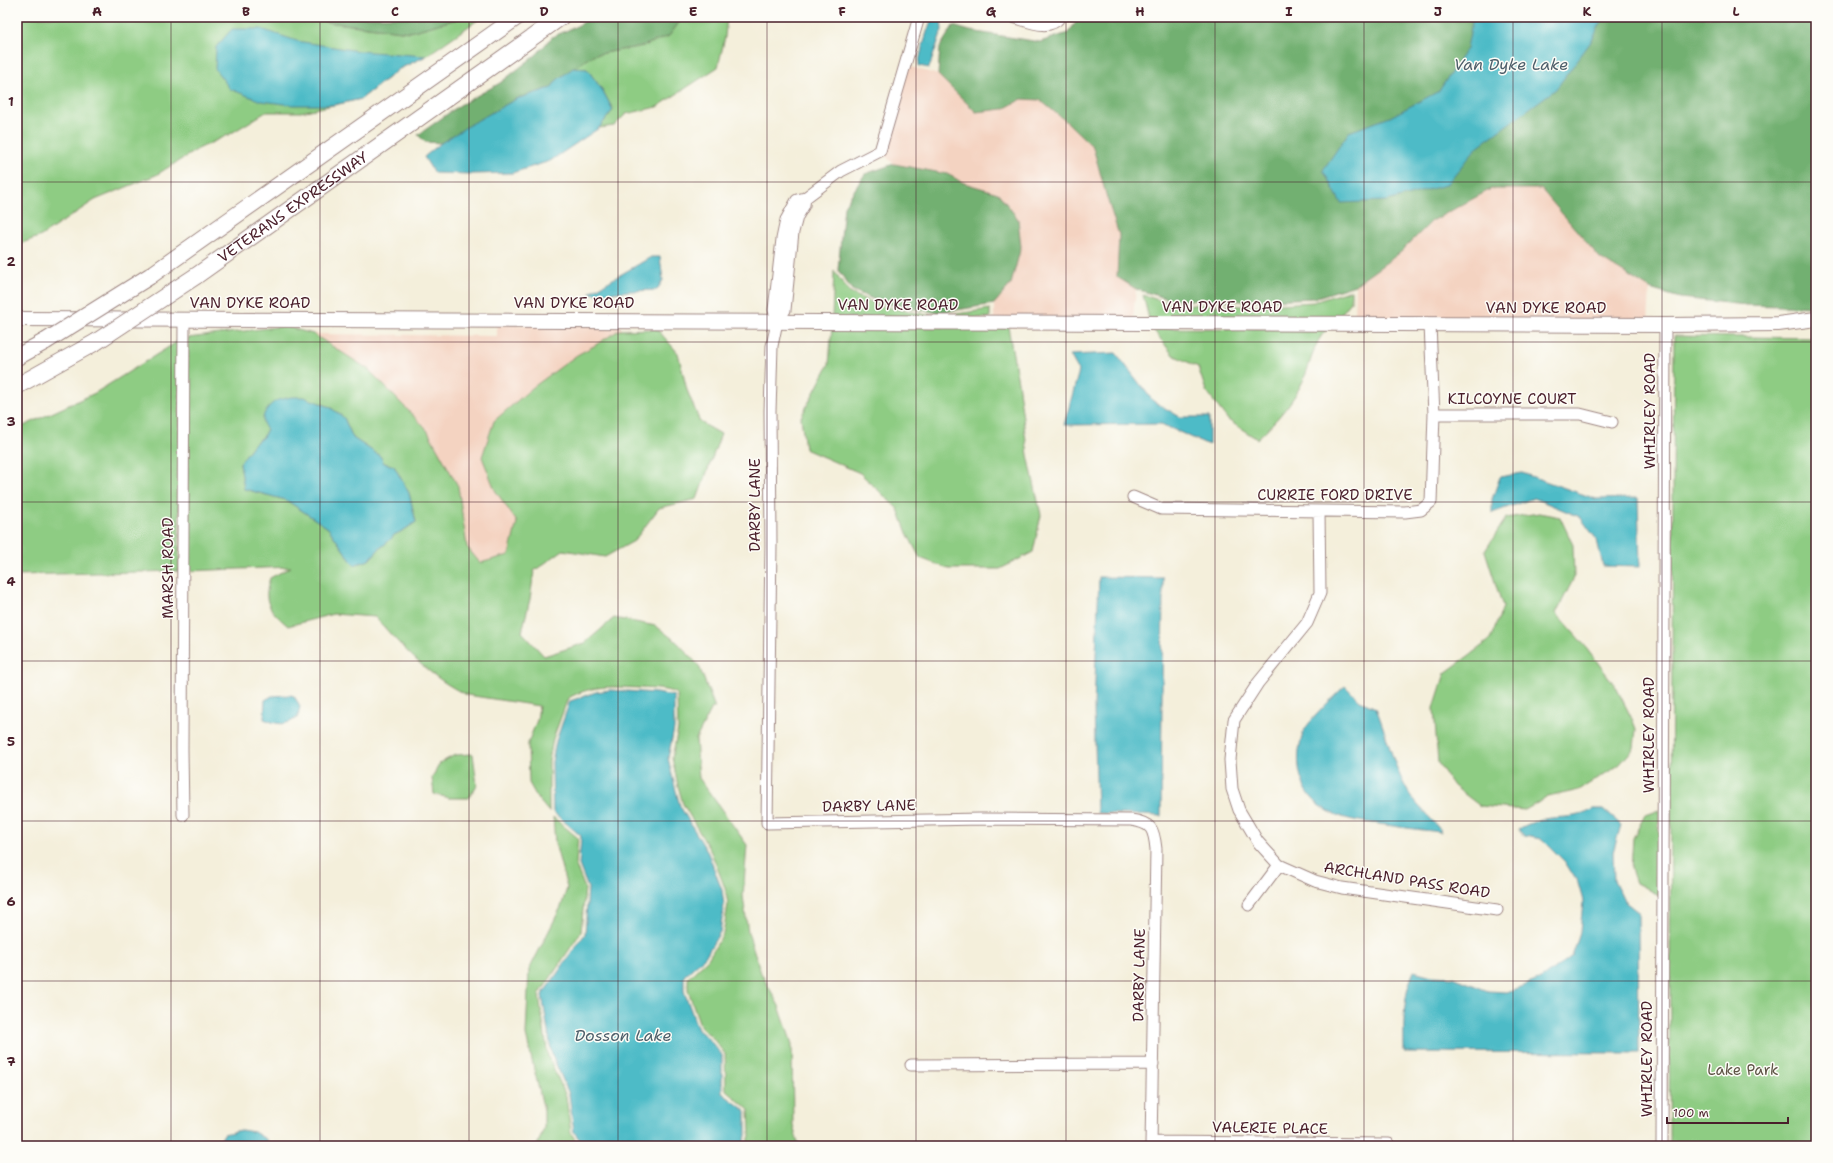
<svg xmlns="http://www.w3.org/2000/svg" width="1833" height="1163" viewBox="0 0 1833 1163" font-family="'Shantell Sans',sans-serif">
  <rect width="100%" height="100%" fill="#fdfcf7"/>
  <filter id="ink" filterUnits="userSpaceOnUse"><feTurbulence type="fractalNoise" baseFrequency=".025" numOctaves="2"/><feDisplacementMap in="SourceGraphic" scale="8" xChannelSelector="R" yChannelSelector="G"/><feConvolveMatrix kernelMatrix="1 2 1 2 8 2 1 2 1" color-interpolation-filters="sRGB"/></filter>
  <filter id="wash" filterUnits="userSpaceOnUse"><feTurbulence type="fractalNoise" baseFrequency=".012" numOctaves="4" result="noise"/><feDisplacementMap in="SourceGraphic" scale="16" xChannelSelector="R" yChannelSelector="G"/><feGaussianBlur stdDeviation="0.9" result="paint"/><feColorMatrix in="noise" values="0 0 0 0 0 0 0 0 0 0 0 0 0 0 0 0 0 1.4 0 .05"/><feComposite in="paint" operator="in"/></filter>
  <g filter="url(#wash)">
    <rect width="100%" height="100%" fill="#f4efdb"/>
    <path fill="#f4d3c1" d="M905,65L938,75L976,112L1003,109L1022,99L1040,100L1068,123L1093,147L1107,198L1119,235L1117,277L1136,289L1133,318L994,319V304L1011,284L998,193L964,183L947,174L894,164L880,151Z
      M1491,189H1541L1600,258L1650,289L1648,323L1354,319L1355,285L1401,252L1432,221Z
      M497,325H618L623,330H619L594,346L577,355L532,388L494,421L495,490L517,522L509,555L480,563L467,547L458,486L368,369L313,334L497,336Z"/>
    <path fill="#8ecc83" stroke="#6c7657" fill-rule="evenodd" d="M17,17H150L155,19L156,17H315L326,22L410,32L464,17H482L426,56L399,69L361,99L301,112H266L230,134L198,149L156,175L95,200L41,236L17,245Z
      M683,17H727L725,37L718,67L657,107L626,114L614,126L599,128L613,110L603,91L587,69L573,68L593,55L643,46L669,36Z
      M834,271L850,293L881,306L937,317L990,309V318H832Z
      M1351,290V302L1336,320L1149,319L1143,295L1171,304L1244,306L1314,302Z
      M284,326L313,334L368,369L427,430L458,486L467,547L480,563L509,555L517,522L495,490L482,457L494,421L532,388L577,355L594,346L619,330L657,329L678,353L687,390L700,422L721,434L697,499L659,508L634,541L605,557L563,550L534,571L530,599L522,632L544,656L585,643L614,618L656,626L677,642L699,666L715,708H712L696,739L699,778L747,845L743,896L748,932L761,973L779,1006L792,1044L793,1125L799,1146H746L750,1136L749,1110L726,1090L725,1054L711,1036L701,1028L688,990V978L708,959L723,934L728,904L725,888L711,852L683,804L678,786L672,758L678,729L677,694C666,688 652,689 640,688C611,687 595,684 568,698L553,739L549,761V812L538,799L529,783L528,743L537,720L539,706L467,695C430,678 402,647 375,617L333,614L288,626C270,610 262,603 270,578L291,567L187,571L188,338ZM321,403L330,407L344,418L353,438L380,456L384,463L394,466L409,493L416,522L404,530L394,535L390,540L379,549L369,560L354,565L328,528L286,500L244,489L240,463L254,444L263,437L267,429Z
      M832,327H1008L1018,382L1028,455L1041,515L1033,552L1000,569H949L920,558L907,533L898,509L860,473L805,449L801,417L829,364Z
      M1152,328L1327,329C1313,343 1311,363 1303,381C1292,404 1275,422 1257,439L1228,420L1206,391L1198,367L1173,355Z
      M1674,336L1816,338V1146H1669Z
      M180,340L179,571L17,575V429L95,393Z
      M1539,513L1560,517L1573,545L1574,578L1556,613L1586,647L1616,687L1633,721L1636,729L1634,748L1619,765L1579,790L1548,797L1525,810L1480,806L1454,786L1438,763L1434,708L1445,673L1490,640L1503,607L1485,551L1506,518Z
      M473,754L477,785L469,798H449L434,794L432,778L440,763L455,755Z
      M1659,810V895L1636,883L1631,869L1633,838L1645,815Z
      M553,817L578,838L576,866L585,888L581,932L539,995L548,1056L566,1096L571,1133L579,1146H537L544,1128V1111L526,1035L529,970L561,907L567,888L555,843Z"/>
    <path fill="#72b071" stroke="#5e684e" d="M315,17H464L410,32L326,22Z
      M593,17H683L669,36L643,46L593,55L557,80L551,88L516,99L441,143L425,142L418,135L460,105L500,83L537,54L552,37L577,26Z
      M1080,17H1816V307L1746,305L1680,298L1650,289L1600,258L1541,189H1491L1432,221L1401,252L1355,285L1314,298L1244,301L1172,300L1136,289L1117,277L1119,235L1107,198L1093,147L1068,123L1040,100L1022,99L1003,109L976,112L938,75L940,47L953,26L970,31L1040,42L1068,33Z
      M894,164L947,174L964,183L998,193L1018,219L1021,247L1011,284L994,304L938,313L882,303L852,290L838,270L844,206L865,174Z"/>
    <path fill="#4ebbc7" stroke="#4c6d79" d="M933,17H941L942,30L929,68L919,66C918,59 929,23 933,17Z
      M1473,17H1604L1590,43L1556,89L1477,147L1446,185L1387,201L1341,203L1323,170L1349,132L1390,117L1439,91L1467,48Z
      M232,29H261L297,41L358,51L426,56L399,69L361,99L334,105H292L261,101L230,89L215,69L216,47Z
      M573,68L587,69L603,91L613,110L599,128L550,161L512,173L473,174L434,173L424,157L441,143L471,124L516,99L551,88L557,80Z
      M651,257H660L663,280L657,290L629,291L599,294L589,293Z
      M1116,353L1153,401L1180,417H1209V445L1161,424L1064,425L1079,371L1070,355Z
      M291,397H304L330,407L344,418L353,438L380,456L384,463L394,466L409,493L416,522L404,530L394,535L390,540L379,549L369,560L354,565L328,528L286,500L244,489L240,463L254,444L263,437L267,429C257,420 267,405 278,400C282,399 287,398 291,397Z
      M1522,473L1596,499L1638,498L1640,567L1603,566L1597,540L1580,517L1534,498L1492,513V499L1500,477Z
      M1099,577L1163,578L1161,816L1097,813L1094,707Z
      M1345,686L1360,701L1376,708C1387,735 1396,777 1413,799C1422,811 1433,819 1441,832C1423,830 1405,828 1386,825C1368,822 1347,821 1330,812C1299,796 1292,762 1304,731C1307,723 1337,693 1345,686Z
      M610,690L656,693L674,696V729L668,758L675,787L680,806L708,853L722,890L724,905L720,932L705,957L684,976V991L698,1030L708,1038L722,1055V1093L746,1111V1136L742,1146H584L574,1132L569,1094L552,1055L542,995L585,934L588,888L579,865L581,836L553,812L552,762L556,741L570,701L596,692Z
      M290,695L294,696L300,706L298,717C286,726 278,725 264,719L265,700L272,696Z
      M1593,809H1603L1621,825L1613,852L1614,880L1624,901L1638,912L1639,1053L1404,1052C1404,1023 1402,998 1414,971L1432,976L1453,977L1488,991L1507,992L1541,979L1572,956L1580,932L1583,901L1578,883L1565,862L1542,839L1524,836L1518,829C1526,825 1535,821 1544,819C1561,816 1579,819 1593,809Z
      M241,1130L254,1132L267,1140V1146H217L224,1134Z"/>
  </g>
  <g filter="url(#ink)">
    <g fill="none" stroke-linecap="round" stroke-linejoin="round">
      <g stroke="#9f8783" stroke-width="13">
        <path id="minor" d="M1013,17C1028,21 1049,32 1060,17
          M805,198L804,205L797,217L793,232L785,310L777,322L772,346L770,411L771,545L767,823L982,819L1131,820C1152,823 1154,829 1156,849L1151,1146
          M777,322L774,310L782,239L786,220L797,200L805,198L841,171L880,151L919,17
          M1434,414H1580L1612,422
          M1133,497L1161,509L1405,512L1421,510L1431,502L1434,414L1430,325
          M1319,511L1320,593L1307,623L1258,683L1234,720L1230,760L1232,789L1239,810L1258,842L1279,865L1315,881L1342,888L1497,910
          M183,815L182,750L184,320
          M1249,905L1279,865
          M911,1065L1153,1064
          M1151,1142L1389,1144
          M1662,1146L1665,325"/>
      </g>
      <g stroke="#9f8783" stroke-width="16">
        <path id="major" d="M17,319L1665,325L1778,324L1816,319"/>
      </g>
      <g stroke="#9f8783" stroke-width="18">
        <g id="highway">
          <path d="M150,276L517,17"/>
          <path id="s1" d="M196,276L561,17"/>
          <path d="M17,357L46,341"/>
          <path d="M17,386L96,342"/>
        </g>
      </g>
      <use href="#minor" stroke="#fff" stroke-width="11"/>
      <use href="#major" stroke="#fff" stroke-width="14"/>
      <use href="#highway" stroke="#fff" stroke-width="16"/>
      <g stroke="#9f8783" stroke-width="18" stroke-linecap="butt">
        <path id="highway-bridge" d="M46,341L150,276
          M96,342L196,276"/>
      </g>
      <use href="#highway-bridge" stroke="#fff" stroke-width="16"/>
    </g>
  </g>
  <path fill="none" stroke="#4a1f2b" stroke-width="1" stroke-opacity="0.55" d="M171,17V1146M320,17V1146M469,17V1146M618,17V1146M767,17V1146M916,17V1146M1066,17V1146M1215,17V1146M1364,17V1146M1513,17V1146M1662,17V1146M17,182H1816M17,342H1816M17,502H1816M17,661H1816M17,821H1816M17,981H1816"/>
  <g text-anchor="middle" stroke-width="3" stroke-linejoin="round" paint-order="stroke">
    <g font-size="15" fill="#4a1f2b" stroke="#fdfcf7">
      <text dy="5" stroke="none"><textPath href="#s1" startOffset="119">VETERANS EXPRESSWAY</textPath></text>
      <text x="250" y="308">VAN DYKE ROAD</text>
      <text x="574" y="308">VAN DYKE ROAD</text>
      <text x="898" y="310">VAN DYKE ROAD</text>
      <text x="1222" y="312">VAN DYKE ROAD</text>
      <text x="1546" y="313">VAN DYKE ROAD</text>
      <text x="1512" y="404">KILCOYNE COURT</text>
      <text transform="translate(1650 411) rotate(-90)" y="5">WHIRLEY ROAD</text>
      <text x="1335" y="500">CURRIE FORD DRIVE</text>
      <text transform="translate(755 505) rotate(-90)" y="5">DARBY LANE</text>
      <text transform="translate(168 568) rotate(-90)" y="5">MARSH ROAD</text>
      <text transform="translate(1649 735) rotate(-90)" y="5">WHIRLEY ROAD</text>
      <text transform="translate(869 806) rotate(-1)" y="5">DARBY LANE</text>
      <text transform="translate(1407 880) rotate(9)" y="5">ARCHLAND PASS ROAD</text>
      <text transform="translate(1139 975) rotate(-89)" y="5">DARBY LANE</text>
      <text transform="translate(1647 1059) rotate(-90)" y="5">WHIRLEY ROAD</text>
      <text transform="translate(1270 1128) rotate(1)" y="5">VALERIE PLACE</text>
    </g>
    <g font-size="15" fill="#5e5345" stroke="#fdfcf7">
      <text x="1743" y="1075">Lake Park</text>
    </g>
    <g font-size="16" font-style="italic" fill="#4c5d69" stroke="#fdfcf7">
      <text x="1511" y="70">Van Dyke Lake</text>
      <text x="623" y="1041">Dosson Lake</text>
    </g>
  </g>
  <rect width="1833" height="1163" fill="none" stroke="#fdfcf7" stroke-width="44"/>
  <path d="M1667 1117v6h121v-6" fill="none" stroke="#4a1f2b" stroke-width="2"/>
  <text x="1673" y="1117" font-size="12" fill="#4a1f2b" stroke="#fdfcf7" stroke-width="3" paint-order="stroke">100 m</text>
  <rect x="22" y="22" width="1789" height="1119" fill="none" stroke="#4a1f2b" stroke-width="1.5"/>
  <g font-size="13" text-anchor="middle" font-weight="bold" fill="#4a1f2b">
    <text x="97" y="16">A</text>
    <text x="246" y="16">B</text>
    <text x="395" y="16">C</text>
    <text x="544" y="16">D</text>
    <text x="693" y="16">E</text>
    <text x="842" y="16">F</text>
    <text x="991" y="16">G</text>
    <text x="1140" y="16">H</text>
    <text x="1289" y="16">I</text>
    <text x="1438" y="16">J</text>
    <text x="1587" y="16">K</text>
    <text x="1736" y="16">L</text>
    <text x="11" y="106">1</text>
    <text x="11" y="266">2</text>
    <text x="11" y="426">3</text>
    <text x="11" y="586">4</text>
    <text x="11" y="746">5</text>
    <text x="11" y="906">6</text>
    <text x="11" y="1066">7</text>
  </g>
</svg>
